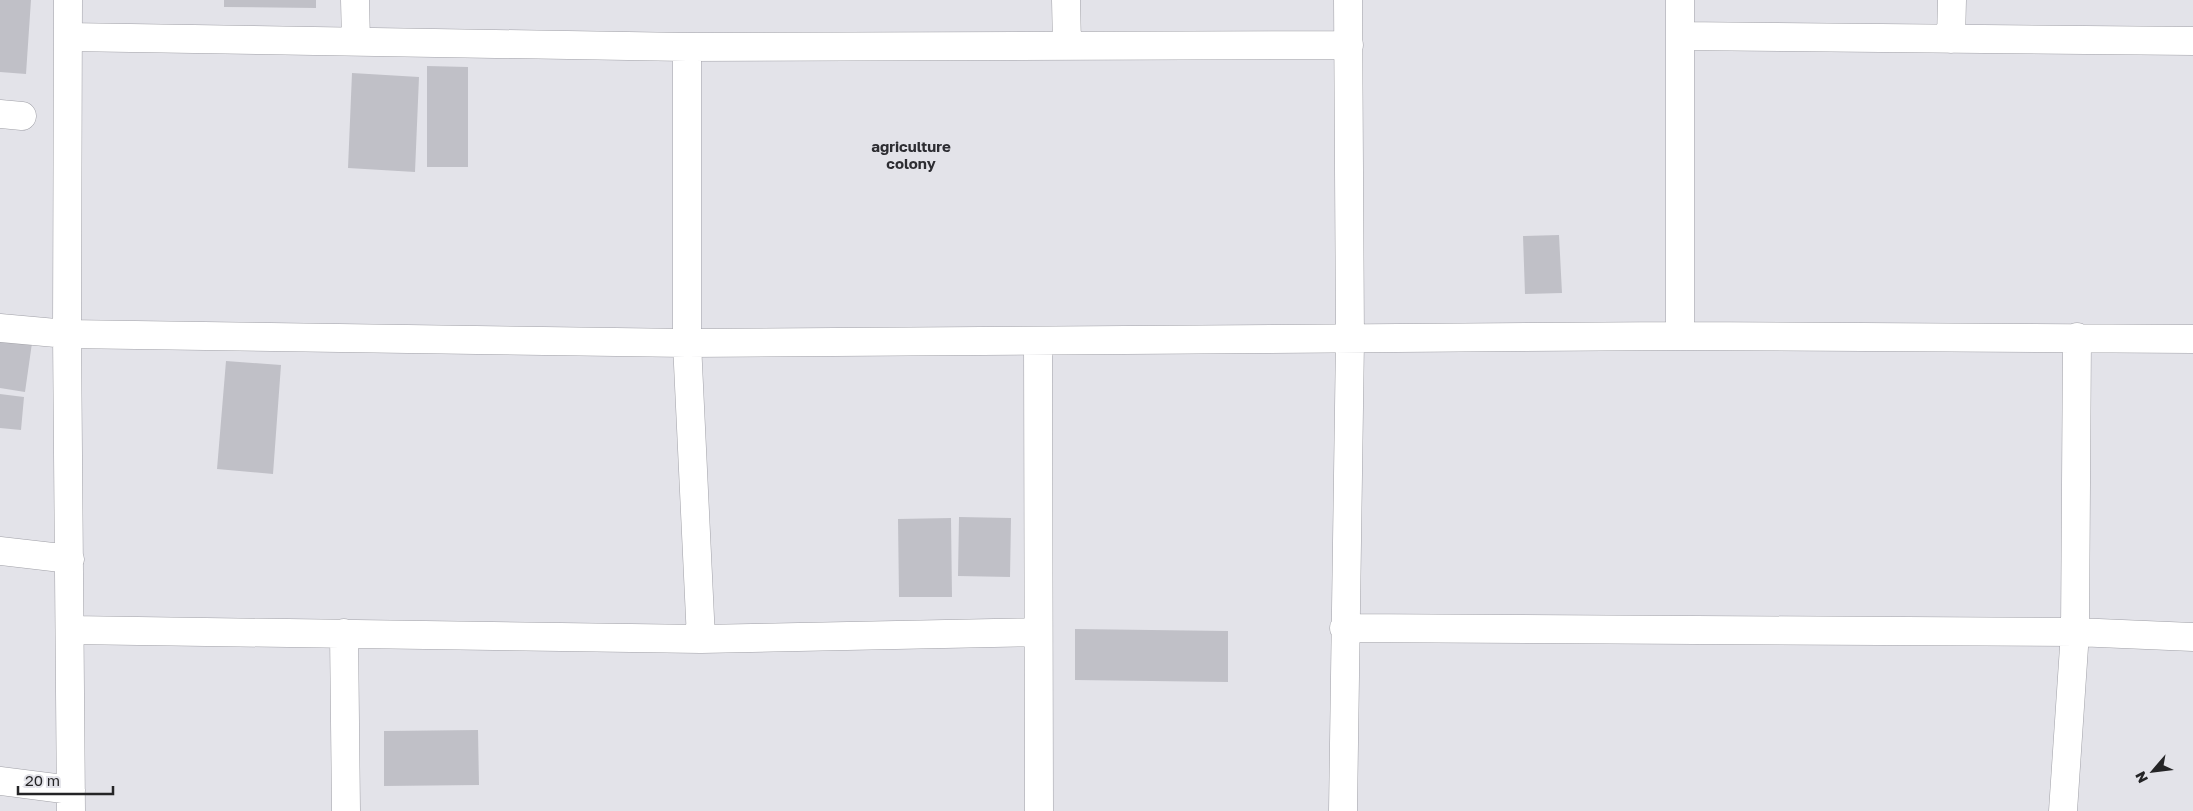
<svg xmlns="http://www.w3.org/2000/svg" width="2193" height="811" viewBox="0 0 2193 811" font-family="'Golos Text',sans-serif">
  <rect width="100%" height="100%" fill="#e3e3e9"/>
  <path fill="#c0c0c7" d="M0,0H31L26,74L0,72Z
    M224,0H316V8L224,7Z
    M427,66L468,67V167H427Z
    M352,73L419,77L415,172L348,168Z
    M1559,235L1562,293L1525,294L1523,236Z
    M0,338L32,343L25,392L0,388Z
    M226,361L281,365L273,474L217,469Z
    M0,394L24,397L21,430L0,428Z
    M959,517L1011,518L1010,577L958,576Z
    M951,518L952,597H899L898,519Z
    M1075,629L1228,631V682L1075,680Z
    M478,730L479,785L384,786V731Z"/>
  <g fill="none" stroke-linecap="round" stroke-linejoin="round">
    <g stroke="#a0a0a7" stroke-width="29">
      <path id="minor" d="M68,0L67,334L71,811
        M355,0L356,41
        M1066,0L1067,45
        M1680,36L2193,41
        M68,37L687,47L1349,45
        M1951,39L1952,0
        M0,114L22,116
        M0,328L67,334L687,343L1680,336L2193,339
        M1680,336V0
        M1038,341L1039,811
        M0,551L70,559
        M1344,628L2075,632L2193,637
        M71,630L701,639L687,343V47
        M344,633L346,811
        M701,639L1038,632
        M0,781L71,790
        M1343,811L1350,340L1348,0
        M2063,811L2075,632L2077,337"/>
    </g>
    <use href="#minor" stroke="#fff" stroke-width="28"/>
  </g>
  <g text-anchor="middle" stroke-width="4.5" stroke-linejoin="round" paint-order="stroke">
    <g font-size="15" font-weight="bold" fill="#2d2d32" stroke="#e3e3e9">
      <text x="911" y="152">agriculture<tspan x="911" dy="17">colony</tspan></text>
    </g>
  </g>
  <g transform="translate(2153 771) rotate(242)" stroke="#e3e3e9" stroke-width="4" paint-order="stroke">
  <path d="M0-4L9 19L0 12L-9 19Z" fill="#242426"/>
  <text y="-8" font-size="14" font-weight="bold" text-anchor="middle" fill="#242426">N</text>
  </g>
  <path d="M18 786v8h95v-8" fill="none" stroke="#242426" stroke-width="2.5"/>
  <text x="25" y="786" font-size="15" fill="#242426" stroke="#e3e3e9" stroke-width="4" paint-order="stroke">20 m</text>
</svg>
